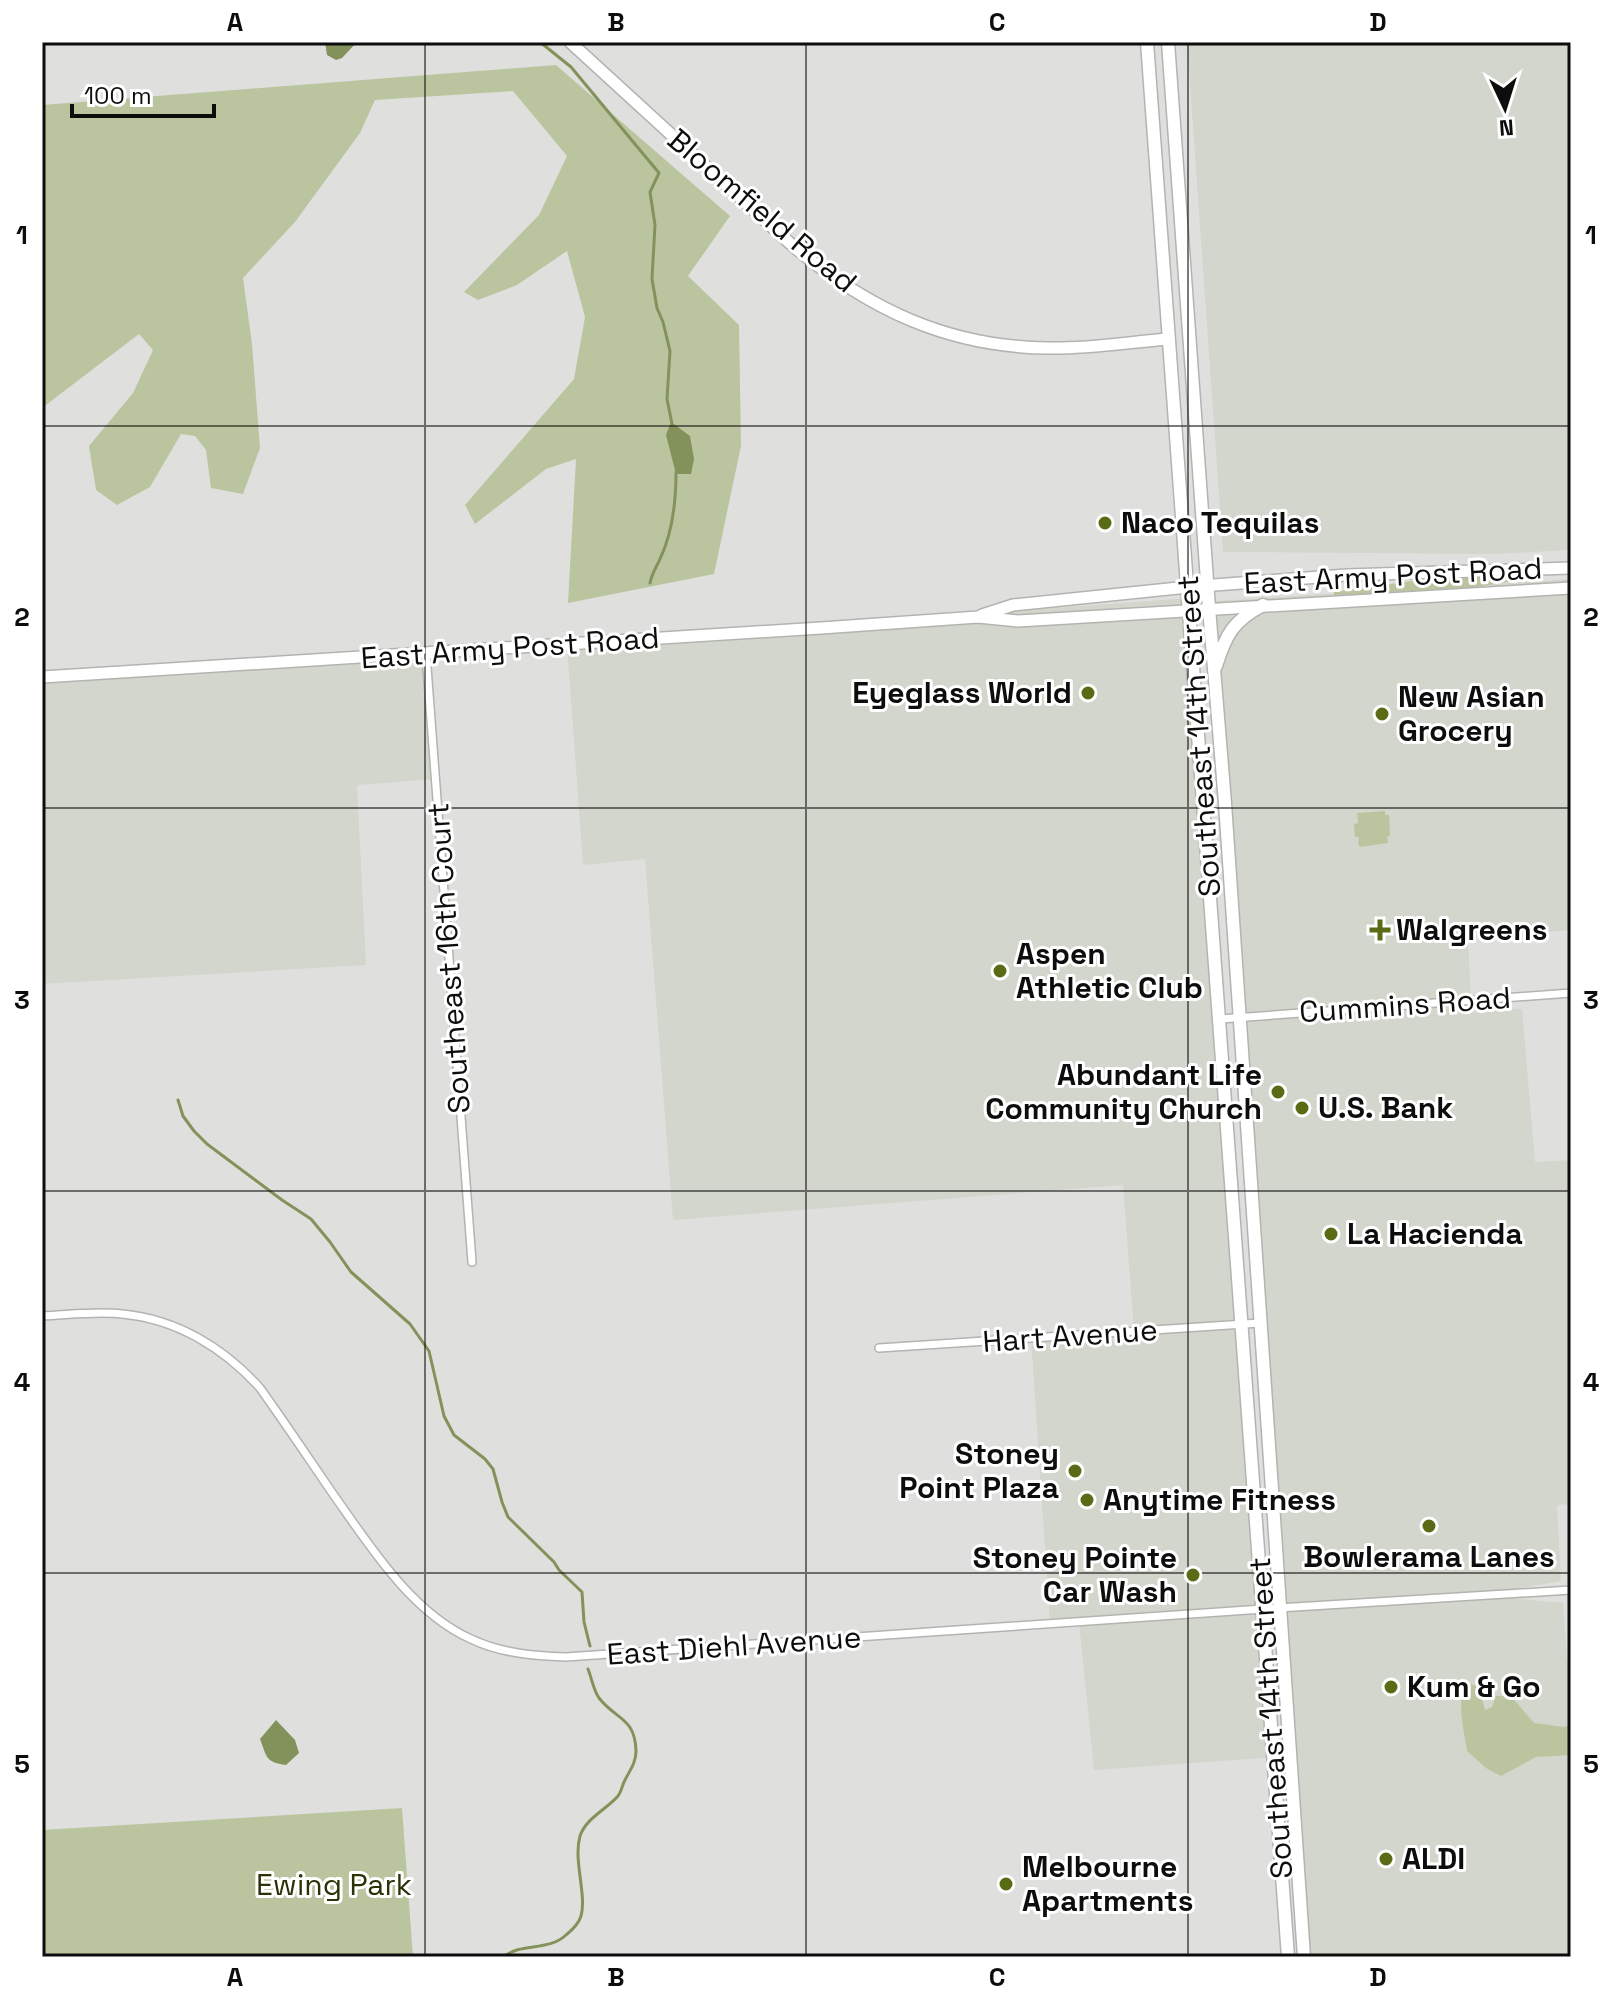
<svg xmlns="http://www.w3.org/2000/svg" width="1613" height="1999" viewBox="0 0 1613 1999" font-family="'Space Grotesk',sans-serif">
  <rect width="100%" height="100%" fill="#dfe0dd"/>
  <path fill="#d3d6cc" d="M1187,42H1571V550L1494,554L1223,552Z
    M1571,579V930L1468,938L1471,1000L1428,1005L1522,1009L1535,1162L1571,1160V1504L1557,1505L1561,1581L1482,1595L1563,1603L1567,1660H1571V1957H1304L1225,801L1215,601Z
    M1189,598L1274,1757L1094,1770L1079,1622L1050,1624L1031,1338L1134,1331L1123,1185L673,1220L645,859L583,865L567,645Z
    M426,654L436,779L357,785L366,965L42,984V677Z"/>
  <path fill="#bac5a0" d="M556,65L730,216L688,276L739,325L741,446L714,574L568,603L576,459L546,469L475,524L465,505L574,379L585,317L567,251L517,285L478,300L464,292L539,215L567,156L513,91L375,100L360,133L295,222L243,278L252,344L260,448L243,494L211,488L206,450L195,436L181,434L150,487L117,505L96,490L89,446L133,393L153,350L139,334L42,408V105Z
    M1528,576V579L1475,587L1334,596V592L1433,578Z
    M1385,811V815H1389L1390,836L1387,837L1388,843L1360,847L1358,843L1359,837H1355L1354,824L1358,823L1357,813Z
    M1466,1683L1476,1686L1481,1696L1485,1710L1492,1707L1496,1696H1511L1534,1723L1564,1727L1571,1725V1755L1536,1757L1501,1776L1486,1768L1467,1751C1464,1731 1456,1702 1466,1683Z
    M402,1808L413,1957H42V1830Z"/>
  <path fill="#83925b" d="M325,42H357L342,58L336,60L327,55Z
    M671,422L690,436L694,459L691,474H676L666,435Z
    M276,1720L295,1740L299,1753L286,1765C265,1762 267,1757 260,1739Z"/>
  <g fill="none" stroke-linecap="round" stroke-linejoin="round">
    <path stroke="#83925b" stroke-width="3" d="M540,42L571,67L659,173L650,192L655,225L652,279L657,308L663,322L670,351L667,399L672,424
      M650,583C652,573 656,568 660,559C673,532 676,502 676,472
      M178,1100L183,1116L194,1131L207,1144L282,1200L311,1219L330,1242L351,1272L410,1324L429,1351L444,1416L454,1435L485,1459L493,1469L502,1502L508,1517L554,1562L559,1570L582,1592L584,1622L590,1646
      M504,1957C520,1942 548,1952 566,1935C571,1931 579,1923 581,1916C587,1895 573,1860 580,1836C586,1818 607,1809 618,1796C622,1791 622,1785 625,1780C630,1770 636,1763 636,1751C635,1717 616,1720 599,1698C593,1689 592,1679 588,1669"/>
    <g stroke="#b3b4b0" stroke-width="10">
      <path id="street" d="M426,654L472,1262
        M1220,1019L1571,993
        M42,1316C68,1315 96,1311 122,1314C177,1319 224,1348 260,1388C285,1423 309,1459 333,1494C370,1546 411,1612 471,1639C500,1653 534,1656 566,1657L1263,1609L1571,1590
        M879,1348L1260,1323"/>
    </g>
    <g stroke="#b3b4b0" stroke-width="14">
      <path id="secondary" d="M570,42L793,246C868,309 948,347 1048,348C1088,349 1129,342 1169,339
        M982,615L1013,605L1188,587L1346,575L1571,568
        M42,677L821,628L978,617L1018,621L1571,588"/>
    </g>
    <g stroke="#b3b4b0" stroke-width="15">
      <path id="primary" d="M1147,42L1288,1957
        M1168,42L1209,608L1225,803L1304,1957
        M1216,666C1226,634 1233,621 1263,605"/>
    </g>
    <use href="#street" stroke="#fff" stroke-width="7"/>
    <use href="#secondary" stroke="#fff" stroke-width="11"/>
    <use href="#primary" stroke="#fff" stroke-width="12"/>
  </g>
  <path fill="none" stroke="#0c0d0c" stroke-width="2" stroke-opacity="0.55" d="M425,42V1957M806,42V1957M1188,42V1957M42,426H1571M42,808H1571M42,1191H1571M42,1573H1571"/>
  <g fill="#5a6b16" stroke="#fff" stroke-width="3">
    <circle cx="1105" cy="523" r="8"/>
    <circle cx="1088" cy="693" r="8"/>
    <circle cx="1382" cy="714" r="8"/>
    <path d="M1376 918h8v8h8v8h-8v8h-8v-8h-8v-8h8z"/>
    <circle cx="1000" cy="971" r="8"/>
    <circle cx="1278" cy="1092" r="8"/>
    <circle cx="1302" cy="1108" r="8"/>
    <circle cx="1331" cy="1234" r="8"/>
    <circle cx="1075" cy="1471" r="8"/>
    <circle cx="1087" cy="1500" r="8"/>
    <circle cx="1429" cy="1526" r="8"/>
    <circle cx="1193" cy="1575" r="8"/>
    <circle cx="1391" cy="1687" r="8"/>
    <circle cx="1386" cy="1859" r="8"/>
    <circle cx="1006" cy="1884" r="8"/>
  </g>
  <g text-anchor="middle" stroke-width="6" stroke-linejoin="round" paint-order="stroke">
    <g font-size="30" fill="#0c0d0c" stroke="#fff">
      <text transform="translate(762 211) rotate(40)" y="10">Bloomfield Road</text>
      <text transform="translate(1393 576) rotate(-3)" y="10">East Army Post Road</text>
      <text transform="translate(510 648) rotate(-4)" y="10">East Army Post Road</text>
      <text transform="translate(1199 736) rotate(-94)" y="10">Southeast 14th Street</text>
      <text transform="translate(449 958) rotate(-94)" y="10">Southeast 16th Court</text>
      <text transform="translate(1405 1005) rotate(-4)" y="10">Cummins Road</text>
      <text transform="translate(1070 1336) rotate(-4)" y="10">Hart Avenue</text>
      <text transform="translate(734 1646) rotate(-4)" y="10">East Diehl Avenue</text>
      <text transform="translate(1271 1718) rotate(-94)" y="10">Southeast 14th Street</text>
    </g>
    <g font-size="30" font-weight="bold" fill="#0c0d0c" stroke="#fff" text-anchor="start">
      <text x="1121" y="533">Naco Tequilas</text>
      <text x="1072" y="703" text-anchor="end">Eyeglass World</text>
      <text x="1398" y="707">New Asian<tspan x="1398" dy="34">Grocery</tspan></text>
      <text x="1396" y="940">Walgreens</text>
      <text x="1016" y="964">Aspen<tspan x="1016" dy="34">Athletic Club</tspan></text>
      <text x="1262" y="1085" text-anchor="end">Abundant Life<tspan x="1262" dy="34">Community Church</tspan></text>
      <text x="1318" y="1118">U.S. Bank</text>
      <text x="1347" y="1244">La Hacienda</text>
      <text x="1059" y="1464" text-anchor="end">Stoney<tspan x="1059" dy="34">Point Plaza</tspan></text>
      <text x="1103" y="1510">Anytime Fitness</text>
      <text x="1429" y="1567" text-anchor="middle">Bowlerama Lanes</text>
      <text x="1177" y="1568" text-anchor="end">Stoney Pointe<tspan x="1177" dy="34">Car Wash</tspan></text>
      <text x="1407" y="1697">Kum &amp; Go</text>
      <text x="1402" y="1869">ALDI</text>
      <text x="1022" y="1877">Melbourne<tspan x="1022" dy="34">Apartments</tspan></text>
    </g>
    <g font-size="30" fill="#2a3306" stroke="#fff">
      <text x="334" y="1895">Ewing Park</text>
    </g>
  </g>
  <rect width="1613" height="1999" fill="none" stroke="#ffffff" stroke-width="88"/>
  <g transform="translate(1505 108) rotate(176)" stroke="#ffffff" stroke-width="6" paint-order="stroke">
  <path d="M0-6L14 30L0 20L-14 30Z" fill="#0c0d0c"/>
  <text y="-12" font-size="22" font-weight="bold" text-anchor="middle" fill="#0c0d0c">N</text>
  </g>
  <path d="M72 104v12h142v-12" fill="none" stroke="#0c0d0c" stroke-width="4"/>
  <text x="84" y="104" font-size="24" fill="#0c0d0c" stroke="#ffffff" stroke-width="6" paint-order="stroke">100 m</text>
  <rect x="44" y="44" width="1525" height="1911" fill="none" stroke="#0c0d0c" stroke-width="3"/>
  <g font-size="26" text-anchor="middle" font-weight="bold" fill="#0c0d0c">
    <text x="235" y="31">A</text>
    <text x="616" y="31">B</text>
    <text x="997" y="31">C</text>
    <text x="1378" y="31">D</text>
    <text x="22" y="244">1</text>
    <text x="1591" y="244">1</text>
    <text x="22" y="626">2</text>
    <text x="1591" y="626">2</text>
    <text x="22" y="1009">3</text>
    <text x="1591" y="1009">3</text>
    <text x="22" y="1391">4</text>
    <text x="1591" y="1391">4</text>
    <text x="22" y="1773">5</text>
    <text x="1591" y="1773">5</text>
    <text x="235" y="1986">A</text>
    <text x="616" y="1986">B</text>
    <text x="997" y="1986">C</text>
    <text x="1378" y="1986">D</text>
  </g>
</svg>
